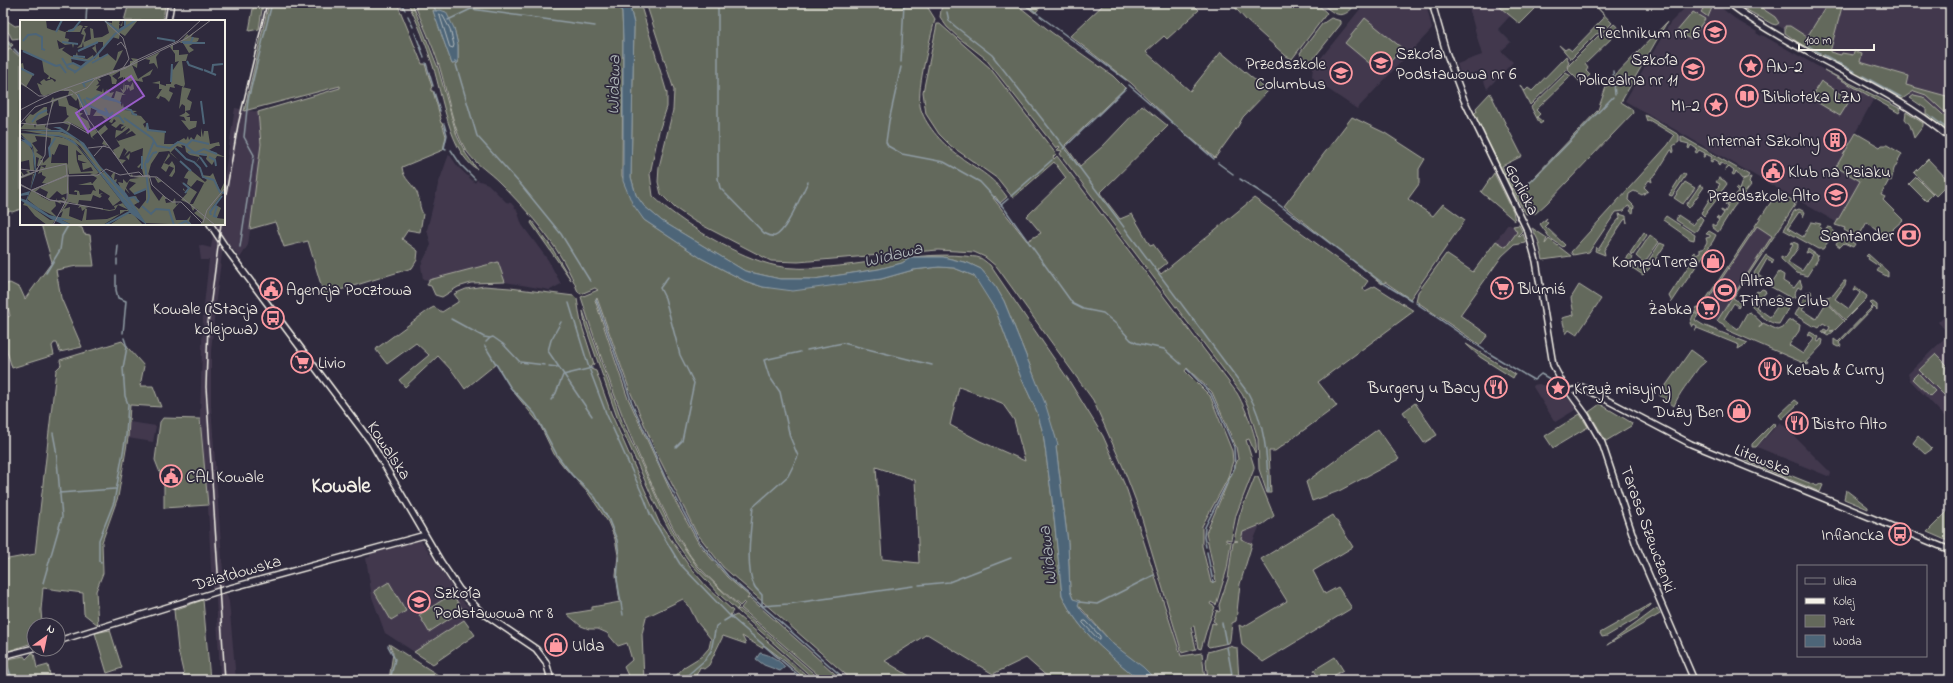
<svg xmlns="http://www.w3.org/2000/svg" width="1953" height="683" viewBox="0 0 1953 683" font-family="'Indie Flower',sans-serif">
  <rect width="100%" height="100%" fill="#2f2a3d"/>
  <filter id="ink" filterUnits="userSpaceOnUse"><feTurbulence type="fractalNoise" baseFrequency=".025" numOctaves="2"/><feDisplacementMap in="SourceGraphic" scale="8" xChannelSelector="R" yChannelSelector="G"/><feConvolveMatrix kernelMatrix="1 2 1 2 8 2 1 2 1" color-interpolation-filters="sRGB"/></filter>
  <g filter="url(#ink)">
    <path fill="#42394e" d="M1365,3H1426L1432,29L1357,109L1316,81L1312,76L1313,68Z
      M1474,3H1541L1520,24L1510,16L1498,29L1511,42L1501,51L1513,62L1487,89L1480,71L1461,77L1457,64L1482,55L1469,8Z
      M1690,3H1715L1738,21L1757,32L1756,33L1761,36L1762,35L1874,98L1837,167L1860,181L1836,222L1625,101L1670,23Z
      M1746,3H1950V125L1909,95L1807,40L1784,29L1764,18Z
      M235,108L258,112L261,144L248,245L240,258L224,238L216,299L211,351V406L224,586L212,589L208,505L200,419L203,314L209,260H201L199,245L211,248L215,224H224V178Z
      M449,154L458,167L475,183L477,180L488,184L506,202L511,203L517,210L522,225L548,260L561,284L550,290L505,282L498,262L429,280L423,279L421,265L431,245L427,230L438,185Z
      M1508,224L1514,227L1517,232L1505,248L1496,241Z
      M1757,226L1772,236L1717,321L1698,314Z
      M1950,310V422L1910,380L1908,374L1949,334L1938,322Z
      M1539,384L1561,391L1574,405L1575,410L1555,422L1533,387L1534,385Z
      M129,422L156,426L153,442L128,438Z
      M1780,422L1831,473L1830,477L1757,447Z
      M1260,525L1252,544L1241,539L1243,532Z
      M421,540L458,596L474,613L464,620L475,635L433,664L385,633L372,597L366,558L370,557V554Z
      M226,593L229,602L236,680H221L220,675L216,596Z"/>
    <path fill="#64695b" stroke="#acada2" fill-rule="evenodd" d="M129,3L165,5L163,21H124Z
      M254,3H263L259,29L249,31Z
      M269,3H397L422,64H425L432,87L431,88V91H433L441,119L440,120L441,123H442L446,136L443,150L402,167C403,180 414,184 418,195C420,202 419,207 423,214L420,232L408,230L402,239L418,251L417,260L412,268L324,295L308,241L284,247L275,222L250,229L261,144L258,112L340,88V86L244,111Z
      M408,3H412L438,68L457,136L466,154L477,169C450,154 442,94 433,66C426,44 418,23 408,3Z
      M414,3H618L622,12L623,38L622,176L644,220L701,258L745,281L763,287L843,283L881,279L913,270L939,267L954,268L974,276L979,281L996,311L1020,375L1037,412L1043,433L1052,499L1062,595C1078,632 1110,655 1139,680H1051L1026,658L993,674L927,634L885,661L916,680H852L723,567L696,532L657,454L630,391L597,298L595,300L627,396L674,499L699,544L727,577L749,596L747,599L750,598L842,680H824L741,608L745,603L744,602L740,606C726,594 711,580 698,566C679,542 666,515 653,487C624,425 602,362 581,297L598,290L595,288L581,294L578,292C563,250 530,213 499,182C489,172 477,165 468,153C453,133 447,90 439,65C432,43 422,23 414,3ZM433,10L454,28L458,45V63L452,64ZM959,387L1002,403L1014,420L1025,461L980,441L950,425ZM876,467L915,480L919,563L882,559Z
      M629,3H640L667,93V107L659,131L650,174L653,196C680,223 739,258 777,266C804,272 848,265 877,261C907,258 935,253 965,256C969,257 976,256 980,258C983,259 987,263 990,265L1068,379L1103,436L1127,490L1181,656L1202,653L1205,680H1151L1148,672L1114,645L1073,599L1070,591L1068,543L1056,447L1058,445L1033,373L1004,301L996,287L981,269L968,263L943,257H912L902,263L879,269L814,279H780L745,271L662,221L644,206L636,195L631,177L634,24Z
      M646,3H925L935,19C930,41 917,85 920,106C924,124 942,143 956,154C977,170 991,174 1007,197L1000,203L995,196L993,198L1027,241L1041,233L1027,216L1066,178L1054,162L1013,198L998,179L951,146L939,134L926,114L923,92L937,24H940L990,68L1056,154L1053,157L1054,159L1057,156L1237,393C1243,403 1261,444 1255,453L1249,439L1246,440L1254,466V469L1236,515L1231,540L1226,539V541L1231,542L1227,569L1216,605L1211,602L1210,604L1215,607L1208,625L1201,649L1198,648L1194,626L1191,627L1196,649L1182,653L1139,509L1123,467L1093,400L997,267L985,257L974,252L938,250L798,262L771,261L694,221L675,208L661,194L658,182L659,167L673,110L674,90ZM1187,368L1212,392L1236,447L1238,459L1206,533L1216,581L1211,583L1202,546V526L1227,480L1233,461L1232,451L1210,396L1185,371Z
      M942,3H1015L1051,32L1113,76L1125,88L1065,145L1080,166L1103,146L1142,105L1168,126L1100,193L1120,219L1132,214L1150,245L1153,244L1167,263L1158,270L1161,274L1254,198L1368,281L1363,288L1365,291L1375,286L1414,311L1318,382L1337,406L1275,451H1269L1271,493H1267L1259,469L1258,439L1248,406L1242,394L1060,154L1062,151L1057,150L1060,147L1059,146L1056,148L985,58L959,38L947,27L940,17Z
      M1022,3H1044L1035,13Z
      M1105,3H1192L1199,10L1167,39L1164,36L1146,52L1190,91L1221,52L1268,91L1243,117L1238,126L1215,158L1174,124L1131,83L1070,36Z
      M1231,3H1316L1327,13L1292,59L1286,56L1246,20Z
      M1321,3H1357C1343,20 1337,17 1321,3Z
      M1495,3H1528L1535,9L1520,24Z
      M1698,3H1714L1708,17L1701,12L1703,9L1697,5Z
      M1739,3H1763L1760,7L1775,17L1779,23L1776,25L1772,24L1745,9Z
      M1828,3H1843L1830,52L1841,55L1842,53L1853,55L1854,51L1862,54L1860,62L1908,76L1906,85L1950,97V117L1926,95L1914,91L1902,99L1898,98L1807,49L1785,33V26H1790L1807,37Z
      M1594,4L1612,23L1602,33L1596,34L1571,59L1559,45L1565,50L1568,48L1572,51L1604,18L1603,16L1604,15Z
      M1693,12L1705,19L1692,38H1688L1677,31Z
      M3,18L15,26L21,25V38L12,39L9,33L3,28Z
      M1331,18L1341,21V24L1309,64L1304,63L1300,53L1322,24Z
      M1365,18L1402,48L1381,73L1345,43Z
      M1667,22L1621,102L1632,109L1633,113L1547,203L1536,213L1526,214L1510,186L1476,118L1478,117L1474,114L1477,111L1476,108L1490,93L1522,156L1502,166L1517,195L1598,110L1607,84Z
      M1614,24L1623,32L1620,33L1618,32L1585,64L1588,68L1586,71L1590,75L1581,83L1568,70L1569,65L1598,36L1603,35Z
      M3,36L13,45L6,51L10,48L21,58V209L12,212L10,211L3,215Z
      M1566,56L1569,62L1566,70L1530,105L1520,85L1525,91L1528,88L1532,91Z
      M1824,70L1901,109L1899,113Z
      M1566,73L1571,76L1536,110L1540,114L1537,117L1543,122L1540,124L1531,107Z
      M1821,81L1850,100L1840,116L1810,98Z
      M1914,95L1923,97L1950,121V134L1926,115V109L1910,98Z
      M1906,112L1923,123V126L1914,138L1910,125L1905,119Z
      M1645,115L1679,135V142L1673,146L1674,151L1673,153L1672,150H1671L1656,174L1651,178L1652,182L1649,180L1644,187L1648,191L1642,195L1634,191L1629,194L1628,200L1634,206L1633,213L1630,211L1632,208L1628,206L1624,211L1616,212L1589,252L1573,255L1571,252L1668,145L1674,136L1672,134L1649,120L1647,121Z
      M1352,117L1385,133L1425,159L1419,169V184L1408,199L1433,216L1443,204L1465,220L1410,299L1385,282L1382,284L1284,206Z
      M1856,133L1880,147L1882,145H1887L1902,154L1894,169L1891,181L1889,180L1881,195L1885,197L1883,200L1903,220L1885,236L1867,222L1858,238L1844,230L1845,228L1835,225L1860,181L1836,167Z
      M1681,136L1749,175L1747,178L1742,179L1736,172L1734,175L1732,174L1734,171L1729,167L1726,170H1725L1727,166L1721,163L1719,166L1718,165L1719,162L1714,159L1712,162L1710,161L1712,157L1706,154L1704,157H1703L1705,153L1699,150L1697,153L1695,152L1697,149L1691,145L1689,149L1688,148L1689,144L1681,142Z
      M1928,159L1950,182L1936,196L1914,173Z
      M1494,173L1513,211L1515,221L1481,192Z
      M1683,173L1686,175L1672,196L1669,195Z
      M1751,177L1749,183L1751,185L1733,208L1718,232L1712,227V224L1715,226L1719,220L1716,218L1717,217L1720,219L1724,213L1721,211V210L1725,212L1728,206L1725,204L1726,202L1729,204L1733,199L1730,197L1731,195L1734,197L1738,192L1735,189L1736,188L1739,190L1742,181Z
      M1916,177L1933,194L1926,201L1909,184Z
      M1719,178L1725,181L1727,184L1718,196L1714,194L1720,184L1716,182Z
      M1685,182L1695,188L1683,204L1674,198Z
      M1700,185L1704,187L1689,208L1686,205Z
      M1779,192L1797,203H1794L1795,205L1733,298L1741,303L1738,308V306L1734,303L1724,319L1738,329L1747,313L1750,312L1762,323L1759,328L1763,323L1778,330L1783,328L1788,321L1792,320L1800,325L1799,331L1789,345L1803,354L1814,338L1810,335L1808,336L1810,332L1819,337L1817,341L1819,342L1821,339L1823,340L1822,345L1805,363H1809L1808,365L1727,330L1723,324L1717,321L1772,236L1757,226L1698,314L1695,312L1697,307L1700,308L1775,196Z
      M1712,195L1717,199L1704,216L1701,213Z
      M1799,209L1805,212L1803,217V214L1799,212L1788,228L1803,237L1811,222L1821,224L1819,227L1824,231L1827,227L1832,228L1834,233L1823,249H1818L1784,230L1794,211Z
      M1619,214L1626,216L1627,223L1626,219L1624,220L1604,250L1605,255L1595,251L1596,247L1598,250L1613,226L1620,218Z
      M1678,215L1693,225L1700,216L1703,219L1697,230L1694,232L1676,220Z
      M1666,216L1695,235L1694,240L1690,239L1663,220Z
      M1547,218L1545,221L1548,223L1545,226L1565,245L1563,247L1550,238L1540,224Z
      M532,221L552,248L571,280L531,223Z
      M41,224H78V226L82,228L84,234L90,235L94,266H77L56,270L61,298L82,347L60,352L57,343H54L52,346L54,355L12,368L6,348L3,349V319L10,316L3,285L10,283L20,288L25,299L52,262Z
      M1519,225L1522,231L1518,235L1520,237L1523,234L1526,243L1514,245L1502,256L1460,315L1488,335L1480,345L1416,301L1418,292L1446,254L1473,272L1496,241L1506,247L1517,232L1513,226Z
      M1532,228L1547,238L1545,244L1549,239L1571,256L1543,260L1538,240Z
      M1709,231L1716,235L1713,241L1672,302L1669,296L1695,256L1692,254L1694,252L1696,255L1700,253V249H1703L1707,242L1706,238L1710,237V235L1706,234Z
      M1644,232L1647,235L1633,255L1630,253Z
      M1650,235L1659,242L1644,263L1636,256Z
      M1843,237L1855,244L1853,247L1844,243L1840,247L1836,244L1839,238Z
      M1793,242L1798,244V248L1788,262L1802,271L1813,255L1809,252L1806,253L1808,249L1817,255L1818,259L1807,276L1796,273L1781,259V256L1785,258L1793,245L1790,243Z
      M1660,243L1665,245L1651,266L1647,263Z
      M1629,254L1633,257L1631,263L1640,270L1646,265L1650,268L1643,275L1625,263Z
      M1868,254L1888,272V277L1877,271L1880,267L1868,259L1869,257L1866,256Z
      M1766,255L1774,260L1772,264L1771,261L1767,259L1758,275L1771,284L1779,272L1784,275L1783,281L1794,288L1800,280L1802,286L1801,289L1798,287L1794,294L1795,297L1791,298L1755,278L1754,273Z
      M498,262L505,282L471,283L458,287L442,297L435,295L431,286L427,285L429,280Z
      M1844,281H1846L1845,285L1835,299L1849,309L1860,293L1856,290L1853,291L1855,287L1867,296L1866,299L1845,320L1824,298L1833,295Z
      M1579,285L1601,299L1577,335L1569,330L1566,334L1562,318L1574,315L1571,298Z
      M484,286L510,288L574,296L577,299L581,323L594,364L590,367L591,369L596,371L611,413L659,522L689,566L706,586L733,611L730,615L732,617L737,615L812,680H807L785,661L764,645L762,648L742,636L746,644L723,636L709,665L704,669L700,667L694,680H672L684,667L702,656L709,648L711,639L697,622L689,606L683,599L646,617L642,634L644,680H630L624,667L632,660L627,643L618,646L607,633L598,629H589L581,626L567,614L592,610V607L620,602L616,575L618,555L615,539L608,522L589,494L565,468L554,454L539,423L512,390L496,364L465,389L453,372L438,356L405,387L399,380L429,355L416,343L387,364L376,350L377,348L430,309L434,307L442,312L458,302V299L454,294L466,289Z
      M1762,289L1765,290L1766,293H1765L1756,307L1770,317L1781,301L1776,298L1774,299L1777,295L1789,304V307L1779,324C1769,325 1758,312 1751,306L1754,301L1751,300L1757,291L1759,292Z
      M1811,291L1812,296L1802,310L1816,319L1826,303L1822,300L1820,301L1821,300H1825L1844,321L1835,330L1830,331H1834L1828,336L1823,333L1827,332H1822L1824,329L1828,331L1830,327L1823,323L1819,328L1815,326L1814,327L1795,315L1807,292Z
      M1873,302L1877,305V310L1874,307L1839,343L1841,346L1838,347L1834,345V339L1838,342L1873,306L1870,303Z
      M583,311L623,424L667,520L676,536L698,568L739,607L736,610L740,609L821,680H815L721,596L692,565L677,544L653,499L618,420L585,325Z
      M1694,313L1698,315L1695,320L1703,325L1748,343L1738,349L1739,345L1697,328L1695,331L1697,326L1694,324L1692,327L1690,323Z
      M122,341L144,366L140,386H153L161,407L130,405L128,438L118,497L102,542L103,573L96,591L98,625L84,614L83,593L43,588L41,610L42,624L34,625V639L32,643L3,653V560L35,554L56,370L61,365L60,360Z
      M1466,344L1515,374L1513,378L1480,357Z
      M1691,350L1706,361C1703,365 1699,366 1697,370C1689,382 1679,393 1674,406L1659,395Z
      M1936,354L1950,368V401L1919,370Z
      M1918,373L1935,391L1930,396L1912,379Z
      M1795,400L1799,403L1782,419L1779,415Z
      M1415,403L1437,435L1424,443L1403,412Z
      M1600,404L1632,423L1631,426L1606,441L1589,412Z
      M1580,414L1588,427L1553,448L1545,436Z
      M163,418L200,419L208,505L164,508V483L155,460L160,422Z
      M1773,423L1776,424L1774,426L1756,447H1752V444Z
      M1378,429L1399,459L1339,491L1312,501L1306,482Z
      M1918,436L1932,449L1925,454L1913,443Z
      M1747,458L1817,486L1820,484L1823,485L1820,492L1746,461Z
      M1255,477H1258L1274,516L1263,524L1243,532L1241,539L1252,544L1240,584L1236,621L1232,623L1230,640L1229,643L1209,647L1207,645L1212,623L1216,624V623L1213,621L1217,610L1218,612L1220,611L1219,605L1228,579L1233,542L1238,541L1234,540L1240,514Z
      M1846,490L1868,507V509L1844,499Z
      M1950,509V542L1927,532Z
      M1333,515L1353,547L1313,571L1325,594L1338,587L1352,608L1263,662L1242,645L1239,625L1243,627L1287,601L1261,559Z
      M389,582L406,611L391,620L374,591Z
      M452,594L463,610L429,632L419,615Z
      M203,600L210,680H185L178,650L174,610Z
      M1651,604V605L1639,615V617L1607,636L1602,637L1600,633Z
      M1657,608L1660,614L1607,645Z
      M464,620L475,635L433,664L414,652Z
      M110,630L122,668L107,673L95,633Z
      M389,644L446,680H389L393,653Z
      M1229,646L1237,648L1239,680H1208L1206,662L1208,652Z
      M32,653H34L37,668L48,665L51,680H12L3,660L24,656L26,659Z
      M1335,657L1343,670L1327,680H1320L1314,670Z"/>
    <path fill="#4d6578" stroke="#909da5" d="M618,3H629L634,24L631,177L636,195L644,206L662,221L745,271L780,279H814L879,269L902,263L912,257H943L968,263L981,269L996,287L1004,301L1045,403L1058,445L1056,447L1068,543L1070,591L1073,599L1080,601L1078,605L1082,611L1114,645L1143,667L1151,675V680H1139C1110,655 1078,632 1062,595L1052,499L1043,433L1037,412L1020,375L996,311L974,276L954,268L939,267L913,270L881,279L793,291L763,287L745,281L701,258L644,220L632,203L623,181V38L622,12Z
      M440,10L446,12L454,28L458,45V63L452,64L433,11Z
      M760,653C769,654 779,660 785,667L780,671L764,665L756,659Z"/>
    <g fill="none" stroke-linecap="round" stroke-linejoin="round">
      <path stroke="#b1b9bb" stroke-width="1" d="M440,15L443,16L450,29L454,45L453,48L450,47Z
        M1084,621H1086L1100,636V639H1098L1083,623Z"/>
      <path stroke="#909da5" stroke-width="1.5" d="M401,3L405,10
        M432,3L436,11
        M718,3V178L720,188L764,233C768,235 771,237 775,236C786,233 802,193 808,182
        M1024,3L1038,14
        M947,12L949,21L956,27L992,55L1064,147L1248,393C1265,423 1268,458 1268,492
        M408,16L413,27
        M1040,16L1126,80
        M448,20L471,9L595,26
        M86,21L87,3
        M415,33L424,57
        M3,38L11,46
        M1807,45L1820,53
        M3,47L7,43
        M14,49L21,56
        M1824,55L1855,72
        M455,61L477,136L522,186L561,234L590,281
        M901,62L904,3
        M426,63L433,86
        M901,67L889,121L886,142L888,146L902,154L944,162L980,182L1004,208L1073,304L1083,309L1103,313L1116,324L1131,340L1137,343L1164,349L1181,364
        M1613,71L1615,95
        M1863,76L1901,97
        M1129,85L1214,159
        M434,92L440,111
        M1928,114L1950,131
        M444,124L447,135L444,148L446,149
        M1063,149L1126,88
        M451,150L461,165L475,179
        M1218,163L1233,174
        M1240,179L1270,198L1384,284L1411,300
        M1518,195L1613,97
        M1011,196L1052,160
        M1001,205L1008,199
        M240,247L254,155L244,137L248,100L272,3
        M117,256L118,246
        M117,265V259
        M46,273L60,250L62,236L69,224
        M116,275V290L118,298L126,301L123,333
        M668,277L660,288L665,298L680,355L694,383L682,441L676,447
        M596,299L632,403L665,477L699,541L728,576L846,680
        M569,303L589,368L606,413L645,500L650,514L680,564L731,617L804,680
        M1416,303L1490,354L1532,379L1534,380L1541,374L1550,379
        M451,319L484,337L490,338
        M561,322L551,340L548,351L592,416
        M486,342L490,338L493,337L503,344L520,362L545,365
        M485,346L510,387L535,414L557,455L572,475L595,497L608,518L617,540L619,554L617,579L623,615
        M807,350L843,343L932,365
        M800,352L764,360L769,376L780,392L790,437L798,456L788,476L753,507C751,527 745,568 754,585C755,589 759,591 762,595V606L788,604L913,586
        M549,366L557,367
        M1187,369L1211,394L1234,447L1235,467L1205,527L1204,537L1206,547
        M563,375L592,368
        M551,400L556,393L563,375
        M59,493L115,489
        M1207,552L1213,582
        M101,562L99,561V540L114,502L126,436L128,404L125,396L123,368L127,347L124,338
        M43,583L62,517L56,449L53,433
        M919,585L949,582L1011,558
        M1079,602L1097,604L1154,575
        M724,621L732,616
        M1222,623L1226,643
        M388,646L395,659L390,680
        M1227,647L1233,680
        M5,660L13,680
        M682,680L705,660L711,651L716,626L719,624"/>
      <g stroke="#f4f1e8" stroke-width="8">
        <path id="tertiary" d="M1432,3L1446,52L1464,100L1528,232L1536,261L1553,365L1562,382L1586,415L1602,443L1636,545L1694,680
          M1729,3C1798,56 1884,82 1950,138
          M168,21L171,3
          M210,224L228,251L371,442L441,562L459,589L480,611L536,649L546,662L551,680
          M1570,392L1582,387L1691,444L1950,550
          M58,641L219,591L425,535
          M3,656L34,648"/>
      </g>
      <use href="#tertiary" stroke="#2f2a3d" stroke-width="5"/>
      <path stroke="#f4f1e8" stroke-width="1" d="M3,677L5,680"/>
      <path stroke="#f4f1e8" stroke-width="1.5" d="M224,205L238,125L267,3
        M221,224L208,323L206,387L225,680"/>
    </g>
  </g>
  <defs>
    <g id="school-ring" transform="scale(1.15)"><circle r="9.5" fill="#2f2a3d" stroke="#ff9aa2" stroke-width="1.5"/><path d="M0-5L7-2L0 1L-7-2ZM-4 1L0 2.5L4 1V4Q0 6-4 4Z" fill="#ff9aa2"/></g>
    <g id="sight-ring" transform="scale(1.15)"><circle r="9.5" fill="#2f2a3d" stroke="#ff9aa2" stroke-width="1.5"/><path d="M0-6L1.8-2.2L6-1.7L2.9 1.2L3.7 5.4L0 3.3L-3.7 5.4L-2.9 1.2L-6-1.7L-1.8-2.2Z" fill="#ff9aa2"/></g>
    <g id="university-ring" transform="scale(1.15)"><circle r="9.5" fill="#2f2a3d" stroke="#ff9aa2" stroke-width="1.5"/><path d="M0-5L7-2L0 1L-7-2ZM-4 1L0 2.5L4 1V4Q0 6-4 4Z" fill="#ff9aa2"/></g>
    <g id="library-ring" transform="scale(1.15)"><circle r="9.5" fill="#2f2a3d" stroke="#ff9aa2" stroke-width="1.5"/><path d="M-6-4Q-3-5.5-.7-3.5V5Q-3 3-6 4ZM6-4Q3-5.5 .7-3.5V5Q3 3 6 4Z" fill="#ff9aa2"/></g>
    <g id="building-ring" transform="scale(1.15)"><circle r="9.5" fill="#2f2a3d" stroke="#ff9aa2" stroke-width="1.5"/><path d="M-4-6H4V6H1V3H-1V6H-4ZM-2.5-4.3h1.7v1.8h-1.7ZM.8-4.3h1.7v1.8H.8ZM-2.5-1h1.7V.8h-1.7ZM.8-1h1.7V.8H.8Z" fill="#ff9aa2"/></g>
    <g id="civic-ring" transform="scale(1.15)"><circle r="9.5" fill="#2f2a3d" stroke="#ff9aa2" stroke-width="1.5"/><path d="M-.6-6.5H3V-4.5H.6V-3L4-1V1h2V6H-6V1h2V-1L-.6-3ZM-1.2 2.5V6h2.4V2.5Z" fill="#ff9aa2"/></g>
    <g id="bank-ring" transform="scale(1.15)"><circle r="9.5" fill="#2f2a3d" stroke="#ff9aa2" stroke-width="1.5"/><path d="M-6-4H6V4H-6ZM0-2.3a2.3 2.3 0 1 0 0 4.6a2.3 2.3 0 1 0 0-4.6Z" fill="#ff9aa2"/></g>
    <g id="shop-ring" transform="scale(1.15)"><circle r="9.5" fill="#2f2a3d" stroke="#ff9aa2" stroke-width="1.5"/><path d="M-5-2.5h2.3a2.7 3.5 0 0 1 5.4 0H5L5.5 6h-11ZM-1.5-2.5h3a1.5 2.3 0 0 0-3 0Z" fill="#ff9aa2"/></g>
    <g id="supermarket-ring" transform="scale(1.15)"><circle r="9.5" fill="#2f2a3d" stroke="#ff9aa2" stroke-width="1.5"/><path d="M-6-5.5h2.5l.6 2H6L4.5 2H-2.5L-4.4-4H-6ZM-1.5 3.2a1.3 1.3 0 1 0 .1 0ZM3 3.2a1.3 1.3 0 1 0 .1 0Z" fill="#ff9aa2"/></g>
    <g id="stadium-ring" transform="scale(1.15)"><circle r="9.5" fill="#2f2a3d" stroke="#ff9aa2" stroke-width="1.5"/><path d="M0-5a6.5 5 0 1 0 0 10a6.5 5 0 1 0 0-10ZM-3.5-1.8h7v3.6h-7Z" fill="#ff9aa2"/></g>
    <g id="bus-ring" transform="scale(1.15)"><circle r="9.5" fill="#2f2a3d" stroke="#ff9aa2" stroke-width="1.5"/><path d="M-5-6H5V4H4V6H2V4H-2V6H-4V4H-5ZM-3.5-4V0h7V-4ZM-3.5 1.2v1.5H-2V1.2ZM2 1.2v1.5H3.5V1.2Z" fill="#ff9aa2"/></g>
    <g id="restaurant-ring" transform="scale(1.15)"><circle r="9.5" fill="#2f2a3d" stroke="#ff9aa2" stroke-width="1.5"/><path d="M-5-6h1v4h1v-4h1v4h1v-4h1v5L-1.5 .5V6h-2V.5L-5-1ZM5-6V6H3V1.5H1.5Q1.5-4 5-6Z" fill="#ff9aa2"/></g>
  </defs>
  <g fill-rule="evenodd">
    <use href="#school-ring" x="1715" y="32"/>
    <use href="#school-ring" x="1381" y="63"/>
    <use href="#sight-ring" x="1751" y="66"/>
    <use href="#university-ring" x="1693" y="69"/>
    <use href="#school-ring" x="1341" y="73"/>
    <use href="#library-ring" x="1747" y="96"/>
    <use href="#sight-ring" x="1716" y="105"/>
    <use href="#building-ring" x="1835" y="140"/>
    <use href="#civic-ring" x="1773" y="171"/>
    <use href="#school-ring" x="1836" y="195"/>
    <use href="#bank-ring" x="1909" y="235"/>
    <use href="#shop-ring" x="1713" y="261"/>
    <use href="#supermarket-ring" x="1502" y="288"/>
    <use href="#civic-ring" x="271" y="289"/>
    <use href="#stadium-ring" x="1725" y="290"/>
    <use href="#supermarket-ring" x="1708" y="308"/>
    <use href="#bus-ring" x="273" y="318"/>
    <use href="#supermarket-ring" x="302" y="362"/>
    <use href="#restaurant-ring" x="1770" y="369"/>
    <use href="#restaurant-ring" x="1496" y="387"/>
    <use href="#sight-ring" x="1558" y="388"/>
    <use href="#shop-ring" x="1739" y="411"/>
    <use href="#restaurant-ring" x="1797" y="423"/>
    <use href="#civic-ring" x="171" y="476"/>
    <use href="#bus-ring" x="1900" y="534"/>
    <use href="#school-ring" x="419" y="602"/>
    <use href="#shop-ring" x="556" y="645"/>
  </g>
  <g text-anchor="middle" stroke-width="3.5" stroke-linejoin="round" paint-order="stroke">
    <g font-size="17" fill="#f4f1e8" stroke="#2f2a3d" text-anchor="start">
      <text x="1700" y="38" text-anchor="end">Technikum nr 6</text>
      <text x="1396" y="59">Szkoła<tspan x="1396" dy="20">Podstawowa nr 6</tspan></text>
      <text x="1678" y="65" text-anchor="end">Szkoła<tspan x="1678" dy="20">Policealna nr 11</tspan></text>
      <text x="1326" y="69" text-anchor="end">Przedszkole<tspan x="1326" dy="20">Columbus</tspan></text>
      <text x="1766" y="72">AN-2</text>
      <text x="1762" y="102">Biblioteka LZN</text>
      <text x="1700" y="111" text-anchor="end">MI-2</text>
      <text x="1820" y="146" text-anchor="end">Internat Szkolny</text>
      <text x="1788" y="177">Klub na Psiaku</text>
      <text x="1820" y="201" text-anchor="end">Przedszkole Alto</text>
      <text x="1894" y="241" text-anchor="end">Santander</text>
      <text x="1698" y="267" text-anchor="end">KompuTerra</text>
      <text x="1740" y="286">Altra<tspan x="1740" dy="20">Fitness Club</tspan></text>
      <text x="1518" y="294">Blumiś</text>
      <text x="286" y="295">Agencja Pocztowa</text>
      <text x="258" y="314" text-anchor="end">Kowale (Stacja<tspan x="258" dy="20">kolejowa)</tspan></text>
      <text x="1692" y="314" text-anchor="end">Żabka</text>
      <text x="318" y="368">Livio</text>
      <text x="1786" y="375">Kebab &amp; Curry</text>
      <text x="1480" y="393" text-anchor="end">Burgery u Bacy</text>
      <text x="1574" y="394">Krzyż misyjny</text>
      <text x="1724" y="417" text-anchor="end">Duży Ben</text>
      <text x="1812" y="429">Bistro Alto</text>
      <text x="186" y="482">CAL Kowale</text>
      <text x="1884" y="540" text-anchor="end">Inflancka</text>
      <text x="434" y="598">Szkoła<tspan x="434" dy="20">Podstawowa nr 8</tspan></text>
      <text x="572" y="651">Ulda</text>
    </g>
    <g font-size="17" fill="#f4f1e8" stroke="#2f2a3d">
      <text transform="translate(1523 189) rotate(63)" y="6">Gorlicka</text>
      <text transform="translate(390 450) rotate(57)" y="6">Kowalska</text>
      <text transform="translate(1763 459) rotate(22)" y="6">Litewska</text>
      <text transform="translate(1649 529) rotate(70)" y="6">Tarasa Szewczenki</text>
      <text transform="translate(237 572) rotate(-16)" y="6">Działdowska</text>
    </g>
    <g font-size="18" font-style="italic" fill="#b1b9bb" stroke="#2f2a3d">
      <text transform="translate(613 85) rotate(-89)" y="6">Widawa</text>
      <text transform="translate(893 254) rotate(-14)" y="6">Widawa</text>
      <text transform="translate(1047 556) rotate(-97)" y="6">Widawa</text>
    </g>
    <g font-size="21" font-weight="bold" fill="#f4f1e8" stroke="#2f2a3d">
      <text x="341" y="492">Kowale</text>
    </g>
  </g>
  <g transform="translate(20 20)">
    <rect width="205" height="205" fill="#2f2a3d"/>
    <path d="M0,0H26L27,8L32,10L33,7L32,10L37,11L40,8L39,10L45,12L60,5L63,6L60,12H46L45,18L49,19L48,23H57L58,24H54L53,28L52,24L45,25L37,20L39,29L45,27L42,30L51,36L55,37L57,32L58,37L67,39L73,35L74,39L79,33V37L82,38L88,34L96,41L98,32L103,30L93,50H100L101,48L95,50L110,45V41H113L111,38L118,39L117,48L112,45L118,59L133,49L130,55L122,58L123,62L113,60L109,62L104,57L103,60V57L97,59L100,56V51L92,56L97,60L96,64H92L91,57L88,54L79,58L81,60L80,61L77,59L79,63L76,66L80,65L76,70L82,72L83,68L84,73L87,69L86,74L88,69L90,73L94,72L91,78H94L96,71L103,73L100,68L103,70L104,62L105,71V65H109L110,67L113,62L114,69L110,71L109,67L107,70L106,65V70L103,74L106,75H102L100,82L102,87L103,83L104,90L117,91L111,94L121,96L126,102L123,104L125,108L127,103L129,109L133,111H145L144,124H154L164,118L166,120L168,116L169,120L171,117L174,120L177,114L181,117V108L183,117L184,111H188L190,124L199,122L200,126H189H196L189,130L205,137L197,136L192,145L186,139L187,136L179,135L180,137L176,143L179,137L170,135L167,139L170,140H168L167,139L170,135L166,132L165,126L161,125L163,128L157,126L150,133L185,162L187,160L181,155L190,156L193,153L200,171L204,163L205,173H203L191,189L196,185L201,188L197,198L205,199V205H180L183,200L174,193L178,190L175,188L173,191L170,184L161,180L167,173L165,171L163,170V168L159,167L163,168L166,172L169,168L160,161L177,172L171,181L170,184H173L184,163L177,160L171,167L167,164L168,159L164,158L166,154L157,144L166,154L169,150L149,131L139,132L131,144L128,155L131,157L132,156L135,157L142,161L138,163L134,156L129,158L131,169L139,181L143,175L147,179H145L146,183L152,182L155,178L156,185L160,182L153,190L156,200H167L171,195L169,201L172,205L125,203L114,186L119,196L81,153L84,152L110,182L107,175L109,178L116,176L119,182L114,185L119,189L126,180V169L114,174L109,169L116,163L109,161L106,168L110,174L105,169V174L93,160L91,156L93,153H95L94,160L97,159L96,163L100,167L98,162L103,163V159L107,163L110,159L119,158L113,157L110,156L112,154L113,157L120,155L124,157L121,145L119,148L117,147L122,142L123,128L110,133L109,140L106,137L111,132L109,131L104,136L107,131L104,128L99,139L106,140L102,144L95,135L93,130L100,126L96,119L100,115L96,119L98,121L116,115L112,111L105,115L110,110L109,108L95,118L96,110L102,111L106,106L101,109V107L104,105L100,104L96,108L91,105L96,101L94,99L92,103L89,102L92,97H88L87,101L82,96H73L77,90L71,88L70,95H67L62,87L60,88L58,78L56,81L50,75L46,76L49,85L58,89L57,94L60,90V93H63L60,96L68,101L71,109L69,108V111L74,110L73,106L77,112L85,105L88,109L81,115L88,126L82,124L84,120L78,112L72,117L75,120L71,117L70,113L51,103L49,110L46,112L49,105L43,103H50L43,102L49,96L47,95L46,87L39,86L38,80L34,82L31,90L32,82L20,85L30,82L33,77L34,79L48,75L49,71H39L24,76L21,74L17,63L22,65L20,62L24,59L26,61L32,59L35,62L36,60L30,57V59H27L29,56L24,52L22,40L0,29ZM51,38L63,40L67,41L61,47L52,43ZM100,0L99,4L101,5L103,0L102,6L99,5V10L104,6L105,0H118L105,16L100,13L99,19L92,17L83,28V22H75L77,34L72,28L75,26L74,24L64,29L63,22L62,27L57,28L61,24L64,15L61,14L63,8H66L64,6H68L64,10L66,14L64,22L71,19L70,8L73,9L74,18L82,17L89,13L86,2L92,3L91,6L92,4V1ZM174,12L171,17L179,18L178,21L169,26L174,30L169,33L163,23H160L167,14L169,16ZM159,22L153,25V30H159V35L168,34L166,41H162L165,64L164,67L156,64L154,65L155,68L150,67L149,71L153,73L149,82L145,78L140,88L145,78L140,76L139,79L136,78L142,69H139V64L132,63L140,61V64L146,66V64H151L152,46L153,50L159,41L152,43L155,42V34L150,27L152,25ZM140,32L136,37L138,49L134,43L129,44L130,40L125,39ZM3,43L4,49L13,55L6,67L12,70L13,71L0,64V44ZM162,67L171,69L167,79L172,82L170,90L165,91L170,95L166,97H170V101H177L176,107L169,110L161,100L166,101L164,97L159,96L165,93V86L162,84L159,89ZM24,87H27V93L29,94L16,101L17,105L6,103L5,100L10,94L13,95ZM5,103L14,105L15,108L16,105L26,104L25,107L32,110L0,109ZM0,110L40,112L52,116L64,126L83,150L80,152L60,126L50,119ZM0,113L39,116L54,122L79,153L74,155L80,154L109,191H105L83,205H52L18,188L7,179L11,171L28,164L22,163L26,157L22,155V152L18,154L21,146L25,148L26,145L17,146L19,138L16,137V148L18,149L16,151L13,127ZM15,116L26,117V122L27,117L31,118L29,137L23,143V140H20L23,137L16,132L18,131L12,123L17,121ZM39,124L48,126V145L47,143H31L32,134L34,135ZM56,130L62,135H58V140L67,143H62L63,150L71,147L73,151L61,152L57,141ZM48,147L49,154L73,153L70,154L77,158L72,164L71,162L58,165H73L76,171L73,170L71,174L60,175L59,171L55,170L54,172H57V175L49,174ZM20,168L28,172L26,177L29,179L37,171L42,175L48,173L47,182L44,177L41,178L45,181L40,180L41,177L40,180L36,182L37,178L35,181H30L22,177L15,172ZM79,169L90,176L88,179L93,186L101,180L103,183L94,186L95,189L90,190L70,187L89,191L95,190L98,185L109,190H100V194L87,199L66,200L67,189L65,188L69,187L58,184L59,180L71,181L73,175L80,178L82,176L80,175L83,173L79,174ZM35,181L41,184L40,181L43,182L45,185L39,194L43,191L41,197H37L31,191L36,186ZM49,182L60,185L58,188L61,187L62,191L65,189L62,201L49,196L50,187L44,189ZM0,120L8,123L13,132L14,151L10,150L9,152L14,154L10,170L13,154L0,159L2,155L0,150L4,155L8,153L6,151L10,150L9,140L0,142ZM149,133L150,136L144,143L149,145L152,141L155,146V152L152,157L149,156L154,148L149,146L146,152L141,148ZM5,182L30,200H35L32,205H27L15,196L7,186L3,185ZM106,194H113L123,205L91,204Z" fill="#64695b" fill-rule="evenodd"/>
    <path d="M33,107H40L64,123L80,146L106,173L127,205L110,193L89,204L102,205H83L109,191L59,127L43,117L0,113L41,115L54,121L116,192L58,120L42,112L0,110H41ZM0,115L11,123L15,137L16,154L7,180L29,195L52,200H42L52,205H44L31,199L0,180V178L6,180L8,175L0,176V174L10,171L15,152L12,128L0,119L5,120Z" fill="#4d6578"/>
    <path fill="none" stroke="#4d6578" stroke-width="2" d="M85,1L98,11M99,10L105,6V0M48,11L53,10L61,0M36,12L42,0M137,18L155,21M3,21L8,15L16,14L22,17V29L25,30M42,22L58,24M162,22H171L173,17M163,23H185M3,31L36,46M58,31L78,22M53,36L65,37M42,38L48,48L56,52M167,41L169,45L183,50M72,43L88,34M47,45L53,43L61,47L68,41L51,38M36,46L40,45L46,53M0,48L14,55M184,50L196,55M192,52L193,45L203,44M54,53L76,36L95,14L116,0M151,62L152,44M65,67L63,63L73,59M58,74L67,95M83,75L101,83M66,78L71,80L79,75L83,78M83,78L96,81M64,79L66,84L78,90M181,81L184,104M85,88L89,96L93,92M103,88L111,90L113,94L117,95M78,90L93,96M77,91L92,98M93,96H99L104,103M104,98L132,118L137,126L150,128L158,122L167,125L172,120L189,124M12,102L18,94L27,90M127,103L128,110L146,112M165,125L175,133L184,129L197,134M155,128L166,139L174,142L180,148L183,157L194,160L200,172L205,173M168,132L187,135M30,137L29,128L35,118M180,137L187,147M189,137L195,140L196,146M160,141L171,151M127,143L133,133L137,132M122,149V136M163,163L169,168L165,173M114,174L126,169M109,178L114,177L119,182M127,183L129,177L125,144L134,121M122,186L131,194L136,189L149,190L154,205M191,195L190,192L202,176M197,197L194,196L197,186M158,205L166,201L171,205"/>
    <path fill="none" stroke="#7e7a81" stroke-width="1" d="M84,0L103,18L109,39L103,48M97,25L101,22L106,29M0,62L19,76H27M44,70H51L57,75L69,100L96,136M55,73L67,68L75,59L106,48L115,41L158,21L181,0M0,90L33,73L109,46L167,18L191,0M0,103L15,87L53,74M0,103L18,105L48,102L69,114M68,128L86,126M93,132L110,156L137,157L195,205M74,136L83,126L90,128M0,149L16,151L46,144L47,155M16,151L25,135L27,106L33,80M119,152L123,156L129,155L132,165L145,177L152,182H161L182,203M47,156L78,155L86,149L100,155L119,152M0,157L18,151M0,158L14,152M0,164L30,180L83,189M0,165L13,171M12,170L47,155M12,170L49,155M17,173L30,180L46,182M183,203L187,190L205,168M33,205L47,179L48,155"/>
    <path fill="#995dc9" fill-opacity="0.15" stroke="#995dc9" stroke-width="2" d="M111,56L124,76L68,112L56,93Z"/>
    <rect width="205" height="205" fill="none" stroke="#f4f1e8" stroke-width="2"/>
  </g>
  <rect width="1953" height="683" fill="none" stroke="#2f2a3d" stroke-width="16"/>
  <rect x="8" y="8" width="1937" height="667" fill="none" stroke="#f4f1e8" stroke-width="1.5" filter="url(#ink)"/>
  <rect x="1797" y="565" width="130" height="92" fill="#2f2a3d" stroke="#7e7a81"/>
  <rect x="1805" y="578" width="20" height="6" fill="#2f2a3d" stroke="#7e7a81"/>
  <text x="1833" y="585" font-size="12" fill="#f4f1e8">Ulica</text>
  <rect x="1805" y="598" width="20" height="6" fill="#f4f1e8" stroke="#7e7a81"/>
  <text x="1833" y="605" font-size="12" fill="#f4f1e8">Kolej</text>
  <rect x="1805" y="615" width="20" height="12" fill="#64695b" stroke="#7e7a81"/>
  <text x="1833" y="625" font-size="12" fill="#f4f1e8">Park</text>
  <rect x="1805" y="635" width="20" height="12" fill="#4d6578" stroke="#7e7a81"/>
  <text x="1833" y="645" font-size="12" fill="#f4f1e8">Woda</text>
  <g transform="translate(46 637) rotate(33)"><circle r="19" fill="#2f2a3d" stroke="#7e7a81"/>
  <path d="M0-3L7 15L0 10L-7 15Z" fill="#ff9aa2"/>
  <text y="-6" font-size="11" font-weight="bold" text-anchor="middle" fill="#f4f1e8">N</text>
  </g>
  <path d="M1799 44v6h75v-6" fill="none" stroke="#f4f1e8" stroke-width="2"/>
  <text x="1805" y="44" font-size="12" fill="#f4f1e8" stroke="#2f2a3d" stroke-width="3" paint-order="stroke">100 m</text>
</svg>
